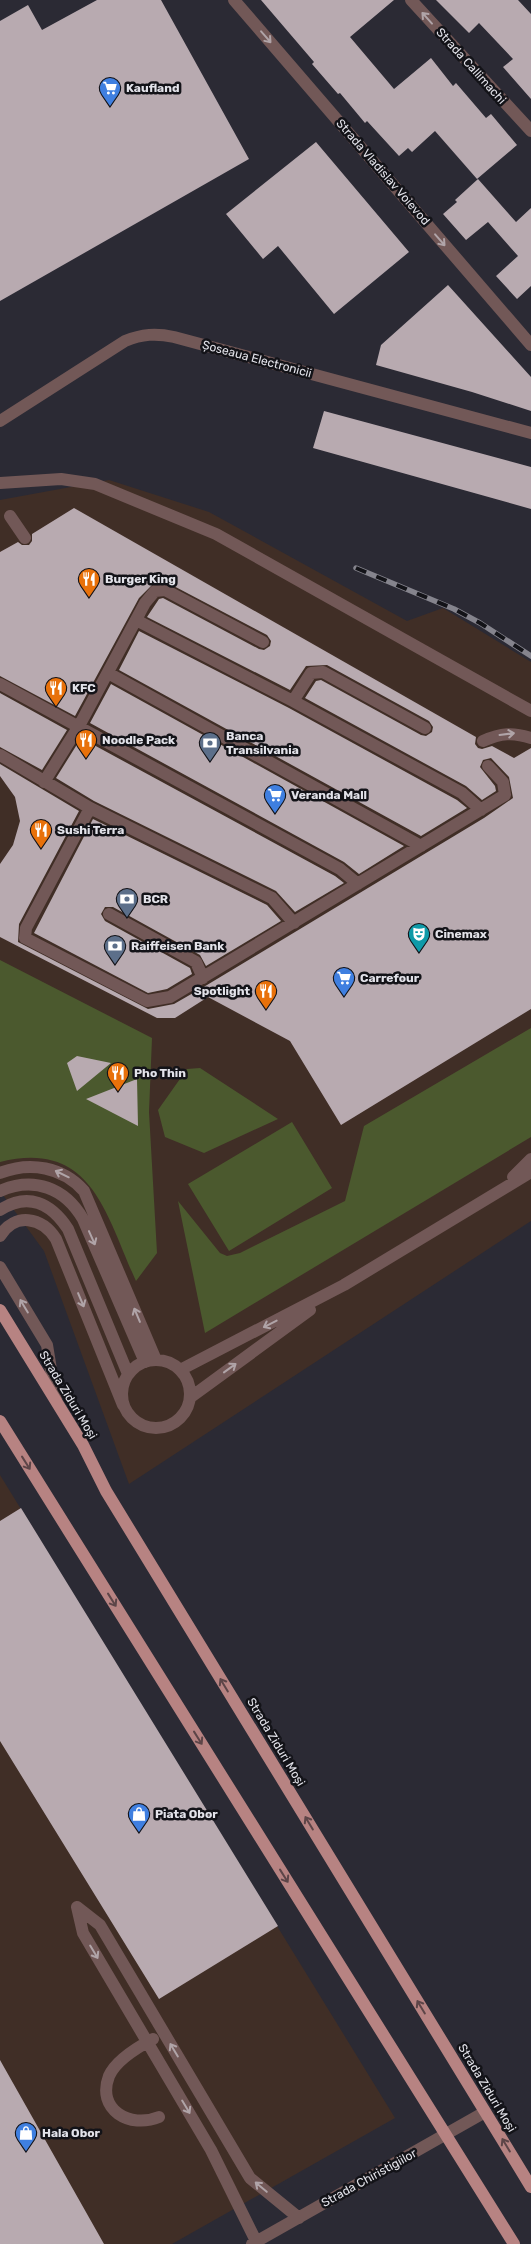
<svg xmlns="http://www.w3.org/2000/svg" width="531" height="2244" viewBox="0 0 531 2244" font-family="Rubik,sans-serif">
  <rect width="100%" height="100%" fill="#2b2a34"/>
  <path fill="#402e26" d="M109,480L209,512L407,621L443,608L531,662V1221L129,1484L44,1251L0,1191V500Z
    M0,1475L395,2118L172,2244H0Z"/>
  <path fill="#4b592e" d="M0,960L152,1038L149,1112L157,1253L136,1281C106,1215 92,1139 0,1162Z
    M531,1028V1137L205,1333L178,1201L220,1253L227,1256L240,1253L345,1201L364,1126Z
    M200,1068L278,1119L204,1153L165,1137L158,1110L187,1069Z
    M292,1122L332,1188L229,1251L188,1184Z"/>
  <path fill="#b8aab0" d="M97,0H161L249,159L0,301V21L28,5L42,30Z
    M261,0H394L350,37L394,89L431,58L453,86L456,83L486,118L491,114L517,145L477,179L435,131L412,152L408,148L399,156L367,121L365,123L340,93L338,94L312,64L314,62Z
    M436,0H518L531,14V99L503,67L513,59L479,23L469,33Z
    M316,142L409,252L334,314L278,246L263,259L226,214Z
    M478,179L516,222L531,208V286L517,299L496,276L518,256L488,222L466,240L443,214L457,202L455,200Z
    M448,285L531,377V411L472,392L376,365L381,345Z
    M324,411L531,467V509L313,448Z
    M74,508L476,737L475,744L478,748L482,749L492,746L514,758L531,748V1009L341,1125L290,1041L208,997L175,1018H157L0,937V864L13,845L20,821L15,797L0,776V764L79,811L19,924L18,942L148,1009L174,1004L207,985L484,818L513,798L509,777L491,758L483,760L480,767L495,786L496,791L482,800L466,786L305,698L316,681L321,680L421,735L426,736L432,732L433,727L429,721L327,665L306,666L290,690L147,617L159,599L163,598L259,649L264,650L270,646L271,641L267,635L168,583H154L139,598L75,716L0,676V552L18,542L22,545H29L32,541V534Z
    M139,631L289,708L457,800L467,808L421,836L119,670Z
    M111,684L404,846L359,874L344,862L90,723Z
    M0,693L67,730L42,770L0,747Z
    M81,738L335,876L344,883L295,912L276,891L94,801L56,778Z
    M93,819L267,905L281,921L206,966L200,955L113,907H105L101,914L105,921L190,968L192,974L167,989L148,993L34,933Z
    M77,1056L111,1063L77,1091L67,1063Z
    M137,1079L138,1126L86,1099Z
    M21,1508L278,1926L159,1999L0,1741V1521Z
    M0,2060L104,2244H0Z"/>
  <g fill="none" stroke-linecap="round" stroke-linejoin="round">
    <path stroke="#725857" stroke-width="12" d="M234,0L531,345
      M411,0L531,131
      M0,421L125,341C142,334 156,333 174,337L531,433
      M0,483L61,479L95,484L216,534L531,711
      M10,516L25,538
      M136,620L293,701L462,793L481,810
      M108,673L421,846
      M0,684L340,869L358,884
      M293,701L311,673L323,672L425,728
      M483,741C501,733 513,732 531,738
      M0,755L90,808L272,898L294,923
      M44,782L79,726L145,603L155,591L165,590L263,642
      M90,808L26,928L25,938L147,1001L170,997L505,795L503,782L488,766
      M109,914L196,962L203,978
      M0,1173C30,1161 63,1167 84,1191L156,1360
      M513,1177L531,1159
      M0,1191C34,1176 65,1188 83,1219L145,1362
      M0,1210C28,1192 51,1203 68,1229L128,1374
      M0,1236C15,1212 42,1217 56,1239L123,1405
      M0,1267L47,1345L56,1400
      M122 1394a34 34 0 1 1 68 0a34 34 0 1 1-68 0Z
      M180,1370L344,1285L531,1172
      M191,1397L310,1310
      M77,1907L100,1925L250,2178L299,2218
      M77,1907L83,1933L211,2150L256,2241
      M153,2039C138,2047 116,2060 109,2076C96,2110 130,2129 159,2117
      M252,2244L485,2112"/>
    <path stroke="#b78382" stroke-width="12" d="M0,1310L83,1445L106,1491L531,2187
      M0,1421L514,2244"/>
    <g stroke="#85848d" stroke-width="5.5">
      <path id="rail" d="M356,568L454,609L480,623L531,656"/>
    </g>
    <use href="#rail" stroke="#131318" stroke-width="4" stroke-dasharray="11" stroke-linecap="butt"/>
  </g>
  <defs><path id="oneway-shaft" d="M-6 0H5M1.5-3L5.5 0L1.5 3" fill="none" stroke-width="1.6" stroke-linecap="round" stroke-linejoin="round" transform="scale(1.25)"/></defs>
  <g stroke="#b0a4a8">
    <use href="#oneway-shaft" transform="translate(427 18) rotate(-132)"/>
    <use href="#oneway-shaft" transform="translate(266 37) rotate(49)"/>
    <use href="#oneway-shaft" transform="translate(440 240) rotate(49)"/>
    <use href="#oneway-shaft" transform="translate(507 734) rotate(-7)"/>
    <use href="#oneway-shaft" transform="translate(62 1174) rotate(-154)"/>
    <use href="#oneway-shaft" transform="translate(92 1238) rotate(66)"/>
    <use href="#oneway-shaft" transform="translate(81 1300) rotate(67)"/>
    <use href="#oneway-shaft" transform="translate(24 1306) rotate(-121)"/>
    <use href="#oneway-shaft" transform="translate(137 1315) rotate(-113)"/>
    <use href="#oneway-shaft" transform="translate(270 1324) rotate(153)"/>
    <use href="#oneway-shaft" transform="translate(230 1368) rotate(-36)"/>
    <use href="#oneway-shaft" transform="translate(94 1952) rotate(59)"/>
    <use href="#oneway-shaft" transform="translate(174 2050) rotate(-121)"/>
    <use href="#oneway-shaft" transform="translate(186 2107) rotate(59)"/>
    <use href="#oneway-shaft" transform="translate(261 2187) rotate(-140)"/>
  </g>
  <g stroke="#5d4548">
    <use href="#oneway-shaft" transform="translate(26 1463) rotate(58)"/>
    <use href="#oneway-shaft" transform="translate(112 1600) rotate(58)"/>
    <use href="#oneway-shaft" transform="translate(224 1685) rotate(-121)"/>
    <use href="#oneway-shaft" transform="translate(198 1738) rotate(58)"/>
    <use href="#oneway-shaft" transform="translate(309 1823) rotate(-121)"/>
    <use href="#oneway-shaft" transform="translate(284 1876) rotate(58)"/>
    <use href="#oneway-shaft" transform="translate(421 2007) rotate(-121)"/>
    <use href="#oneway-shaft" transform="translate(506 2145) rotate(-121)"/>
  </g>
  <defs>
    <g id="supermarket-pin" transform="scale(1.125)"><path d="M0 17L-7.5 6A9.5 9.5 0 1 1 7.5 6Z" fill="#3f7fe0" stroke="#131318"/><path d="M-6-5.5h2.5l.6 2H6L4.5 2H-2.5L-4.4-4H-6ZM-1.5 3.2a1.3 1.3 0 1 0 .1 0ZM3 3.2a1.3 1.3 0 1 0 .1 0Z" fill="#fff"/></g>
    <g id="restaurant-pin" transform="scale(1.125)"><path d="M0 17L-7.5 6A9.5 9.5 0 1 1 7.5 6Z" fill="#e8710a" stroke="#131318"/><path d="M-5-6h1v4h1v-4h1v4h1v-4h1v5L-1.5 .5V6h-2V.5L-5-1ZM5-6V6H3V1.5H1.5Q1.5-4 5-6Z" fill="#fff"/></g>
    <g id="bank-pin" transform="scale(1.125)"><path d="M0 17L-7.5 6A9.5 9.5 0 1 1 7.5 6Z" fill="#5c6f8a" stroke="#131318"/><path d="M-6-4H6V4H-6ZM0-2.3a2.3 2.3 0 1 0 0 4.6a2.3 2.3 0 1 0 0-4.6Z" fill="#fff"/></g>
    <g id="theatre-pin" transform="scale(1.125)"><path d="M0 17L-7.5 6A9.5 9.5 0 1 1 7.5 6Z" fill="#0f9aa8" stroke="#131318"/><path d="M-5-5.5Q0-4 5-5.5V0Q5 5 0 6Q-5 5-5 0ZM-3.3-2.5H-1v1.5H-3.3ZM1-2.5H3.3v1.5H1ZM-2.8 1Q0 5.5 2.8 1Z" fill="#fff"/></g>
    <g id="shop-pin" transform="scale(1.125)"><path d="M0 17L-7.5 6A9.5 9.5 0 1 1 7.5 6Z" fill="#3f7fe0" stroke="#131318"/><path d="M-5-2.5h2.3a2.7 3.5 0 0 1 5.4 0H5L5.5 6h-11ZM-1.5-2.5h3a1.5 2.3 0 0 0-3 0Z" fill="#fff"/></g>
  </defs>
  <g fill-rule="evenodd">
    <use href="#supermarket-pin" x="110" y="88"/>
    <use href="#restaurant-pin" x="89" y="579"/>
    <use href="#restaurant-pin" x="56" y="688"/>
    <use href="#restaurant-pin" x="86" y="740"/>
    <use href="#bank-pin" x="210" y="743"/>
    <use href="#supermarket-pin" x="275" y="795"/>
    <use href="#restaurant-pin" x="41" y="830"/>
    <use href="#bank-pin" x="127" y="899"/>
    <use href="#theatre-pin" x="419" y="934"/>
    <use href="#bank-pin" x="115" y="946"/>
    <use href="#supermarket-pin" x="344" y="978"/>
    <use href="#restaurant-pin" x="266" y="991"/>
    <use href="#restaurant-pin" x="118" y="1073"/>
    <use href="#shop-pin" x="139" y="1814"/>
    <use href="#shop-pin" x="26" y="2133"/>
  </g>
  <g text-anchor="middle" stroke-width="5" stroke-linejoin="round" paint-order="stroke">
    <g font-size="12" fill="#e3e3ea" stroke="#131318">
      <text transform="translate(471 66) rotate(48)" y="4">Strada Callimachi</text>
      <text transform="translate(383 172) rotate(49)" y="4">Strada Vladislav Voievod</text>
      <text transform="translate(257 359) rotate(15)" y="4">Șoseaua Electronicii</text>
      <text transform="translate(68 1395) rotate(59)" y="4">Strada Ziduri Moși</text>
      <text transform="translate(276 1742) rotate(59)" y="4">Strada Ziduri Moși</text>
      <text transform="translate(487 2088) rotate(59)" y="4">Strada Ziduri Moși</text>
      <text transform="translate(369 2178) rotate(-29)" y="4">Strada Chiristigiilor</text>
    </g>
    <g font-size="12" font-weight="bold" fill="#e3e3ea" stroke="#131318" text-anchor="start">
      <text x="126" y="92">Kaufland</text>
      <text x="105" y="583">Burger King</text>
      <text x="72" y="692">KFC</text>
      <text x="226" y="740">Banca<tspan x="226" dy="14">Transilvania</tspan></text>
      <text x="102" y="744">Noodle Pack</text>
      <text x="291" y="799">Veranda Mall</text>
      <text x="57" y="834">Sushi Terra</text>
      <text x="143" y="903">BCR</text>
      <text x="435" y="938">Cinemax</text>
      <text x="131" y="950">Raiffeisen Bank</text>
      <text x="360" y="982">Carrefour</text>
      <text x="250" y="995" text-anchor="end">Spotlight</text>
      <text x="134" y="1077">Pho Thin</text>
      <text x="155" y="1818">Piata Obor</text>
      <text x="42" y="2137">Hala Obor</text>
    </g>
  </g>
</svg>
